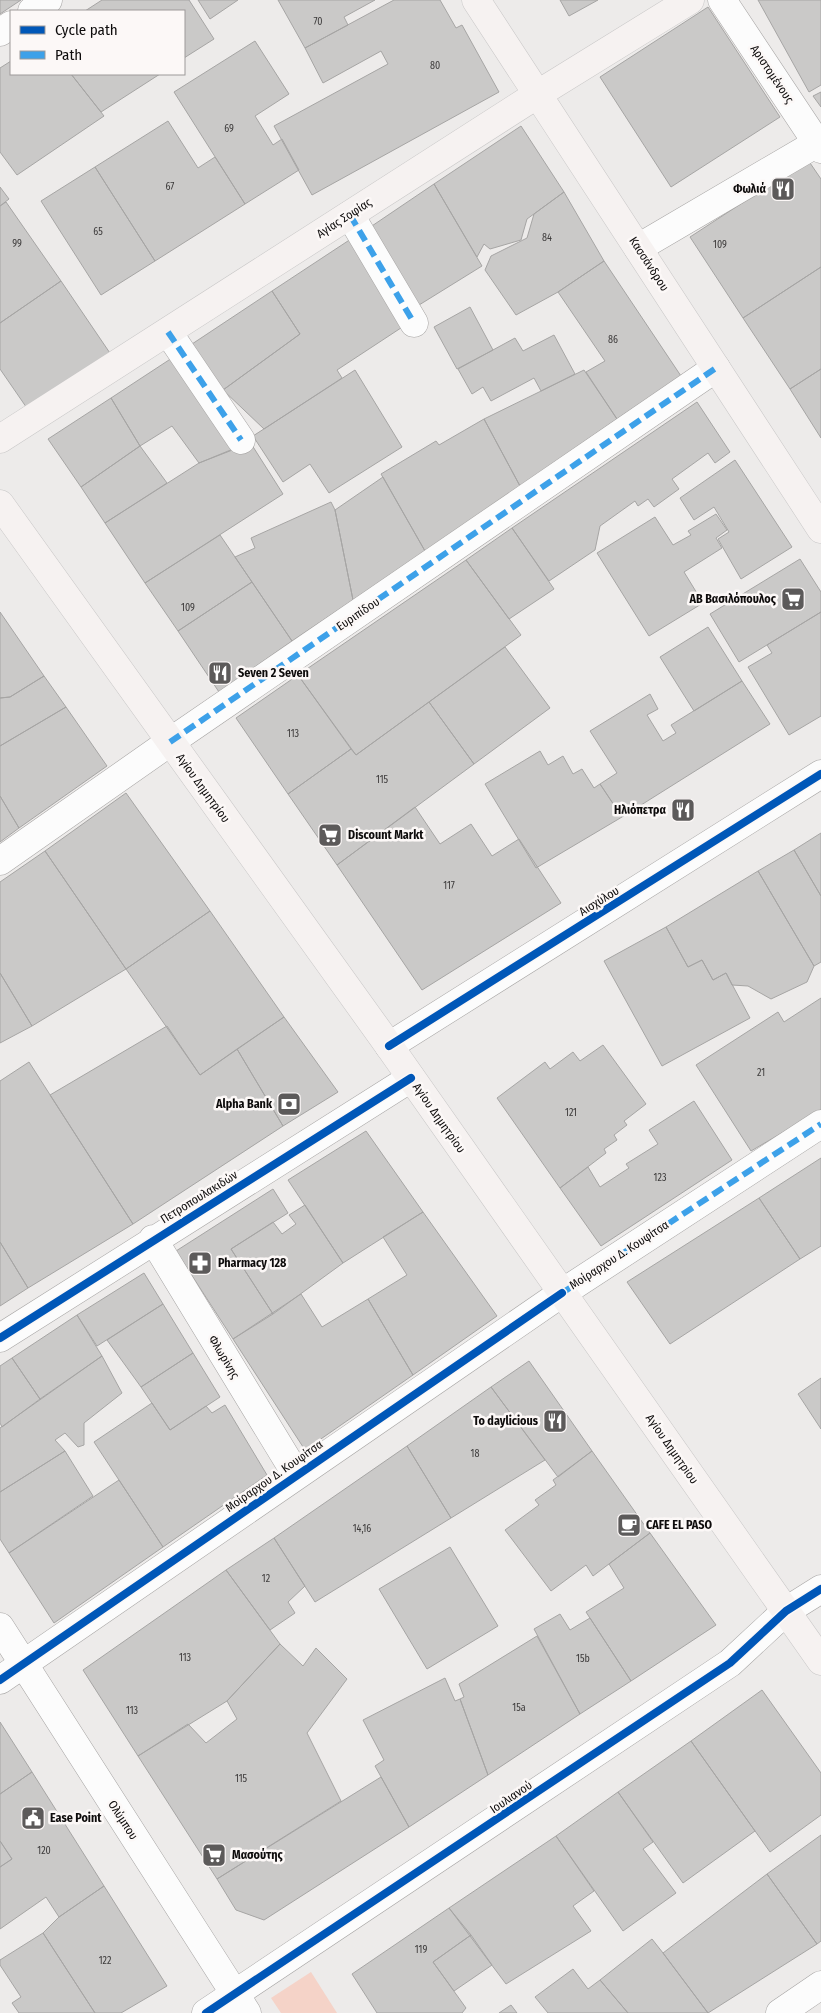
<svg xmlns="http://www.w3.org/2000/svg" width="821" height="2013" viewBox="0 0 821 2013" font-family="'Fira Sans Condensed',sans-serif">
  <rect width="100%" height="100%" fill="#edebea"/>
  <path fill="#f5d3c8" d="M311,1972L337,2013H281L271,1998Z"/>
  <path fill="#cac9c8" stroke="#a6a5a4" d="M0,0H21L0,14Z
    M102,0H189L214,39L184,58V11H85Z
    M198,0H238L210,19Z
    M278,0H375L344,17L348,25L305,48Z
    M394,0H440L456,28L462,25L499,92L312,195L274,126L388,64L381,51L323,83L305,48Z
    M560,0H598L569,16Z
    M758,0H821V85L809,92Z
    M708,7L780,117L671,187L600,77Z
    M255,41L289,94L255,116L273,145L282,139L299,170L245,204L174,92Z
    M11,61V74H71L104,116L17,175L0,152V68Z
    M71,74H160L101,112Z
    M821,92V107L813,96Z
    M168,121L198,168L215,157L245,204L155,261L95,167Z
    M521,126L564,192L527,219L521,240L490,249L484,244L477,257L434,184Z
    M808,160L821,179V267L743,318L690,237Z
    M95,167L155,261L101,295L41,201Z
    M434,184L482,266L411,310L363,232Z
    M0,187L9,199L0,206Z
    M564,192L604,261L558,292L516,315L485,270L491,256L527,238L534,214Z
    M6,202L61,281L0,323V206Z
    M357,235L410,322L337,370L342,378L264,429L223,390L300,334L272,291Z
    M604,261L681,376L617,419L586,372L605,361L558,292Z
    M821,267V369L790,389L743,318Z
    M61,281L114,359L31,414L0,369V323Z
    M272,291L300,334L223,390L189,346Z
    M470,307L493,350L457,369L434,327Z
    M554,335L575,374L541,391L534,378L491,401L483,387L472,394L458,369L515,338L523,351Z
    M172,358L235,449L199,463L172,426L140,446L111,398Z
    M821,369V438L790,389Z
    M355,370L402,447L329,493L310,464L283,482L253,436Z
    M584,370L617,419L520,486L484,419Z
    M111,398L140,446L81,487L48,439Z
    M697,402L730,452L715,463L708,453L672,479L679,489L654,507L648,499L638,506L635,501L600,526L595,550L549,581L512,528Z
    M484,419L520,486L425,551L381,474L436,441L439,445Z
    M250,442L283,494L145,583L105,523L199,463Z
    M140,446L167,483L105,523L81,487Z
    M735,460L792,547L741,579L718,539L729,532L714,507L694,520L680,498Z
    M383,477L425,551L353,600L335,510Z
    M331,502L335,510L353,600L292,641L235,557L255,548L251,538Z
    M716,514L727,530L716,538L722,548L684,572L703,603L649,636L597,553L655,517L673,545L691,535L688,531Z
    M512,528L554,589L509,619L466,560Z
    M220,535L252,582L178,631L145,583Z
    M800,559L821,592V612L739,662L710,614Z
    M466,560L521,635L356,755L298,675Z
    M252,582L292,641L219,692L178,631Z
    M0,612L44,676L10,697L0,698Z
    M821,612V716L789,735L748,667L772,653L767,645Z
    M708,627L742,681L694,711L660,657Z
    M505,647L550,708L474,764L429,702Z
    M298,675L351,749L288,794L236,718Z
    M44,676L66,707L0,746V698L10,697Z
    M742,681L770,724L622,817L600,784L617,773L590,731L650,694L658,709L647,715L663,741L676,733L671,725Z
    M429,702L474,764L337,865L288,794L351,749L356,755Z
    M66,707L107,766L19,828L0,796V746Z
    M540,751L548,765L563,756L573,774L582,769L594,788L600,784L622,817L536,868L485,784Z
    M126,793L210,911L126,969L45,851Z
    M0,796L19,828L0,842Z
    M415,807L440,844L471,824L492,856L519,839L561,903L422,990L337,865Z
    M821,833V896L794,850Z
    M794,850L821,896V962L814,966L758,871Z
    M45,851L126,969L32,1026L0,973V882Z
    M758,871L814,966L807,982L771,999L748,986L732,985L726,973L713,980L702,960L688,967L666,927Z
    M210,911L284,1017L200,1075L126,969Z
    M666,927L688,967L702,960L713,980L726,973L750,1018L662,1066L604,961Z
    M0,973L32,1026L0,1043Z
    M821,998V1110L751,1151L696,1065L778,1012L784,1022Z
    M284,1017L338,1092L283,1126L237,1049Z
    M167,1026L200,1075L237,1049L283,1126L133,1224L50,1095Z
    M603,1045L646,1104L624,1121L627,1125L614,1135L617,1140L604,1149L606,1153L560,1188L497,1098L545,1062L550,1069L573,1052L580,1061Z
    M29,1062L133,1224L28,1288L0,1242V1081Z
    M694,1101L732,1160L601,1246L560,1188L588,1167L600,1187L629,1168L626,1164L658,1144L649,1130Z
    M366,1131L423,1212L343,1263L288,1180Z
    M821,1158V1246L800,1259L759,1198Z
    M273,1189L288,1213L231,1249L273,1314L233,1339L176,1251Z
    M759,1198L800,1259L670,1344L627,1282Z
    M305,1205L343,1263L273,1314L231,1249L273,1222L282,1234L296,1224L289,1215Z
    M423,1212L497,1316L413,1375L368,1299L407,1275L383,1237Z
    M0,1242L28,1288L0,1306Z
    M144,1273L163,1304L97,1346L77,1315Z
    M301,1294L322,1327L368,1299L413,1375L305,1450L233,1339Z
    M163,1304L193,1353L141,1387L107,1340Z
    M77,1315L102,1356L40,1399L12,1358Z
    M193,1353L220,1397L170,1430L141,1387Z
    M102,1356L122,1393L84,1423V1445L78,1447L65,1433L55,1440L65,1451L0,1492V1428Z
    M12,1358L40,1399L2,1427L0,1423V1366Z
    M529,1361L592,1451L558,1477L491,1387Z
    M821,1378V1429L798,1394Z
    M491,1387L545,1460L451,1518L407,1446Z
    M152,1403L170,1430L206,1406L212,1413L225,1405L267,1475L163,1547L94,1442Z
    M407,1446L451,1518L315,1602L274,1538Z
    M65,1451L93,1496L9,1553L0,1539V1492Z
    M592,1451L650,1533L593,1576L586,1565L551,1591L505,1530L539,1505L535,1500L556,1485L553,1480Z
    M119,1480L163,1547L54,1623L9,1553Z
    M650,1533L716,1625L631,1681L586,1612L624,1588L609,1564Z
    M274,1538L305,1586L288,1602L295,1613L270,1630L226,1570Z
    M450,1547L498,1626L427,1669L379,1589Z
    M226,1570L280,1644L227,1701L138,1756L83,1670Z
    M560,1614L570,1630L590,1618L631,1681L580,1714L534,1629Z
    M537,1636L580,1714L488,1775L460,1699L464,1697L459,1684Z
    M280,1644L303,1666L316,1648L347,1679L307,1733L341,1801L217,1879L138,1756L188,1724L206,1743L237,1719L227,1701Z
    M445,1678L455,1701L460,1699L488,1775L409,1827L375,1766L384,1760L363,1720Z
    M762,1690L821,1773V1815L770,1852L691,1741Z
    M0,1722L32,1772L0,1794Z
    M691,1741L755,1831L683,1883L618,1792Z
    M32,1772L104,1886L59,1917L46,1897L0,1929V1867L12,1859L0,1841V1794Z
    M381,1777L409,1827L264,1920L236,1910L217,1879Z
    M618,1792L653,1842L643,1849L676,1893L623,1931L556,1836Z
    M821,1835V1941L817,1944L767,1874Z
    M556,1836L594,1891L573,1906L591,1931L506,1984L449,1908Z
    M0,1841L12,1859L0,1867Z
    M767,1874L817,1944L708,2013L663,1953Z
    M104,1886L167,1986L121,2013H95L43,1933L59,1917Z
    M449,1908L471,1935L433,1962L466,2008L462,2013H377L352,1974Z
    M43,1933L95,2013H19L12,2003L21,1997L0,1965V1960Z
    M471,1935L492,1965L454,1991L433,1962Z
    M652,1939L663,1953L708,2013H628L600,1980Z
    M573,1969L588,1989L600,1980L628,2013H548L535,1997Z
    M511,2005L517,2013H499Z"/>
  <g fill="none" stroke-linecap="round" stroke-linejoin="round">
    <g stroke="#a6a4a3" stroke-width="29">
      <path id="minor" d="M722,0L821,149
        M32,11L48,0
        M0,32L11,25
        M350,215L414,323
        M638,248L817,143
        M168,332L241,440
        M0,861L170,742L716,368
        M389,1046L821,774
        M153,1239L296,1474
        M0,1338L411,1078
        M0,1627L247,2013
        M0,1680L562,1293L821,1124
        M206,2013L730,1663L786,1611L821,1589
        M780,2013L821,1985"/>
    </g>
    <g stroke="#c8c7c7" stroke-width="29">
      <path id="major" d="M476,0L821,529
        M0,439L538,94L690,0
        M0,504L389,1046L821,1661"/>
    </g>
    <use href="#minor" stroke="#fcfcfc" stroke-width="28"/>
    <use href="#major" stroke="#f6f2f1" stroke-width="28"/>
    <path stroke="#3da1e9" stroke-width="6" stroke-dasharray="12 6" stroke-linecap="butt" d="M350,215L414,323
      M168,332L241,440
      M170,742L716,368
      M562,1293L821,1124"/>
    <g stroke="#fcf8f7" stroke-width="11">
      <path id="cycleway" d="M389,1046L821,774
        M0,1338L411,1078
        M0,1680L562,1293
        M206,2013L730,1663L786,1611L821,1589"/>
    </g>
    <use href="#cycleway" stroke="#0057b8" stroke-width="8"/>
  </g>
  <defs>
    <g id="restaurant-square" transform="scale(1.25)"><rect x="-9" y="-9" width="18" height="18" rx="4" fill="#5c5a5a" stroke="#fcf8f7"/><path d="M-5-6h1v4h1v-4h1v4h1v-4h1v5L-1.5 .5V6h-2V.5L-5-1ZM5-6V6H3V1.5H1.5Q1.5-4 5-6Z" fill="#fff"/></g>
    <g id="supermarket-square" transform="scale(1.25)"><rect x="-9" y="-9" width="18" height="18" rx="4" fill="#5c5a5a" stroke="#fcf8f7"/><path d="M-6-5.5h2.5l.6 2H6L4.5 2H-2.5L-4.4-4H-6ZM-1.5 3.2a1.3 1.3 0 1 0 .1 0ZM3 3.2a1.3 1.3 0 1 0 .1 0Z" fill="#fff"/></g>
    <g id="bank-square" transform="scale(1.25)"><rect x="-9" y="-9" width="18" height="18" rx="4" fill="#5c5a5a" stroke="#fcf8f7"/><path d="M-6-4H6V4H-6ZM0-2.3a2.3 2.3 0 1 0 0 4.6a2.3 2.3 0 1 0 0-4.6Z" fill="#fff"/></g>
    <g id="pharmacy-square" transform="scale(1.25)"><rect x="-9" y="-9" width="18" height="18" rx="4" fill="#5c5a5a" stroke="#fcf8f7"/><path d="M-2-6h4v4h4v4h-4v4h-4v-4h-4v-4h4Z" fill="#fff"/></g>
    <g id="cafe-square" transform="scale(1.25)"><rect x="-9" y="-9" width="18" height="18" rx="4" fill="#5c5a5a" stroke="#fcf8f7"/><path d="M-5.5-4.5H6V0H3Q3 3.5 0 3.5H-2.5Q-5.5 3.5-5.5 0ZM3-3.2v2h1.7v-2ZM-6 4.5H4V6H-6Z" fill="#fff"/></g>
    <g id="civic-square" transform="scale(1.25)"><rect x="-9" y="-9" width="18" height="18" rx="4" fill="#5c5a5a" stroke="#fcf8f7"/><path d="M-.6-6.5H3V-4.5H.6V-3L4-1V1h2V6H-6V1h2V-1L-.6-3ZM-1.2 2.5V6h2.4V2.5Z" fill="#fff"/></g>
  </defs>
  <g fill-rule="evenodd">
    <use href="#restaurant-square" x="783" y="189"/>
    <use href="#supermarket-square" x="793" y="599"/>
    <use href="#restaurant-square" x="220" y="673"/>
    <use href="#restaurant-square" x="683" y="810"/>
    <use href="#supermarket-square" x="330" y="835"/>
    <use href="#bank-square" x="289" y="1104"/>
    <use href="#pharmacy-square" x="200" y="1263"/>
    <use href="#restaurant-square" x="555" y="1421"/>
    <use href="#cafe-square" x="629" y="1525"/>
    <use href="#civic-square" x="33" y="1818"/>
    <use href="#supermarket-square" x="214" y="1855"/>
  </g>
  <g text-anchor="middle" stroke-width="5" stroke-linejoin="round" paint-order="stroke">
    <g font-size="10" fill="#3d3b3b">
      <text x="318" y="25">70</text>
      <text x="435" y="69">80</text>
      <text x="229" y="132">69</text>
      <text x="170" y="190">67</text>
      <text x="98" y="235">65</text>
      <text x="547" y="241">84</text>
      <text x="17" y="247">99</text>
      <text x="720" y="248">109</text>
      <text x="613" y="343">86</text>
      <text x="188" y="611">109</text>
      <text x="293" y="737">113</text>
      <text x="382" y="783">115</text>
      <text x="449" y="889">117</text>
      <text x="761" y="1076">21</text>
      <text x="571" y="1116">121</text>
      <text x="660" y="1181">123</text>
      <text x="475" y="1457">18</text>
      <text x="362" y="1532">14,16</text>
      <text x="266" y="1582">12</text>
      <text x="185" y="1661">113</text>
      <text x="583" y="1662">15b</text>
      <text x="519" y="1711">15a</text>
      <text x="132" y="1714">113</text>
      <text x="241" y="1782">115</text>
      <text x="44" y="1854">120</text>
      <text x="421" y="1953">119</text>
      <text x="105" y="1964">122</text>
    </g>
    <g font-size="12" fill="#0e0c0c" stroke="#fcf8f7">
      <text transform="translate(772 74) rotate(56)" y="4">Αριστομένους</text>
      <text transform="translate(344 218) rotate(-33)" y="4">Αγίας Σοφίας</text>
      <text transform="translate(649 264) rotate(57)" y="4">Κασσάνδρου</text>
      <text transform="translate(358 614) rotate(-34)" y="4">Ευριπίδου</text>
      <text transform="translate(203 788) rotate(54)" y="4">Αγίου Δημητρίου</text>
      <text transform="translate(599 901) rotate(-32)" y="4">Αισχύλου</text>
      <text transform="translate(439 1118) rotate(55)" y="4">Αγίου Δημητρίου</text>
      <text transform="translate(199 1197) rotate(-32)" y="4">Πετροπουλακιδών</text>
      <text transform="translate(619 1255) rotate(-33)" y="4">Μοίραρχου Δ. Κουφίτσα</text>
      <text transform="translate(224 1357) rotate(59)" y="4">Φλωρίνης</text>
      <text transform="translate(672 1449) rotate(55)" y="4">Αγίου Δημητρίου</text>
      <text transform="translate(274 1476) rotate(-35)" y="4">Μοίραρχου Δ. Κουφίτσα</text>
      <text transform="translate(511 1797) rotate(-34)" y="4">Ιουλιανού</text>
      <text transform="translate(123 1820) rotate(57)" y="4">Ολύμπου</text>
    </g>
    <g font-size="12" font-weight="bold" fill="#0e0c0c" stroke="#fcf8f7" text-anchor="start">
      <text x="766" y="193" text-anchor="end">Φωλιά</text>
      <text x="776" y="603" text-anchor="end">ΑΒ Βασιλόπουλος</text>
      <text x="238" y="677">Seven 2 Seven</text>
      <text x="666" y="814" text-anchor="end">Ηλιόπετρα</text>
      <text x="348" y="839">Discount Markt</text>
      <text x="272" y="1108" text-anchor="end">Alpha Bank</text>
      <text x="218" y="1267">Pharmacy 128</text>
      <text x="538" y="1425" text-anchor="end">To daylicious</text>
      <text x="646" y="1529">CAFE EL PASO</text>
      <text x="50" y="1822">Ease Point</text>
      <text x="232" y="1859">Μασούτης</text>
    </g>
  </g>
  <rect x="10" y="10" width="175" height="65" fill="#fcf8f7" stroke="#9d9a99"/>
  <rect x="20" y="26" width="25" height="8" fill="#0057b8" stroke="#9d9a99"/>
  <text x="55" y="35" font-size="15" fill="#0e0c0c">Cycle path</text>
  <rect x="20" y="51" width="25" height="8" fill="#3da1e9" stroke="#9d9a99"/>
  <text x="55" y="60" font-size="15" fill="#0e0c0c">Path</text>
</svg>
